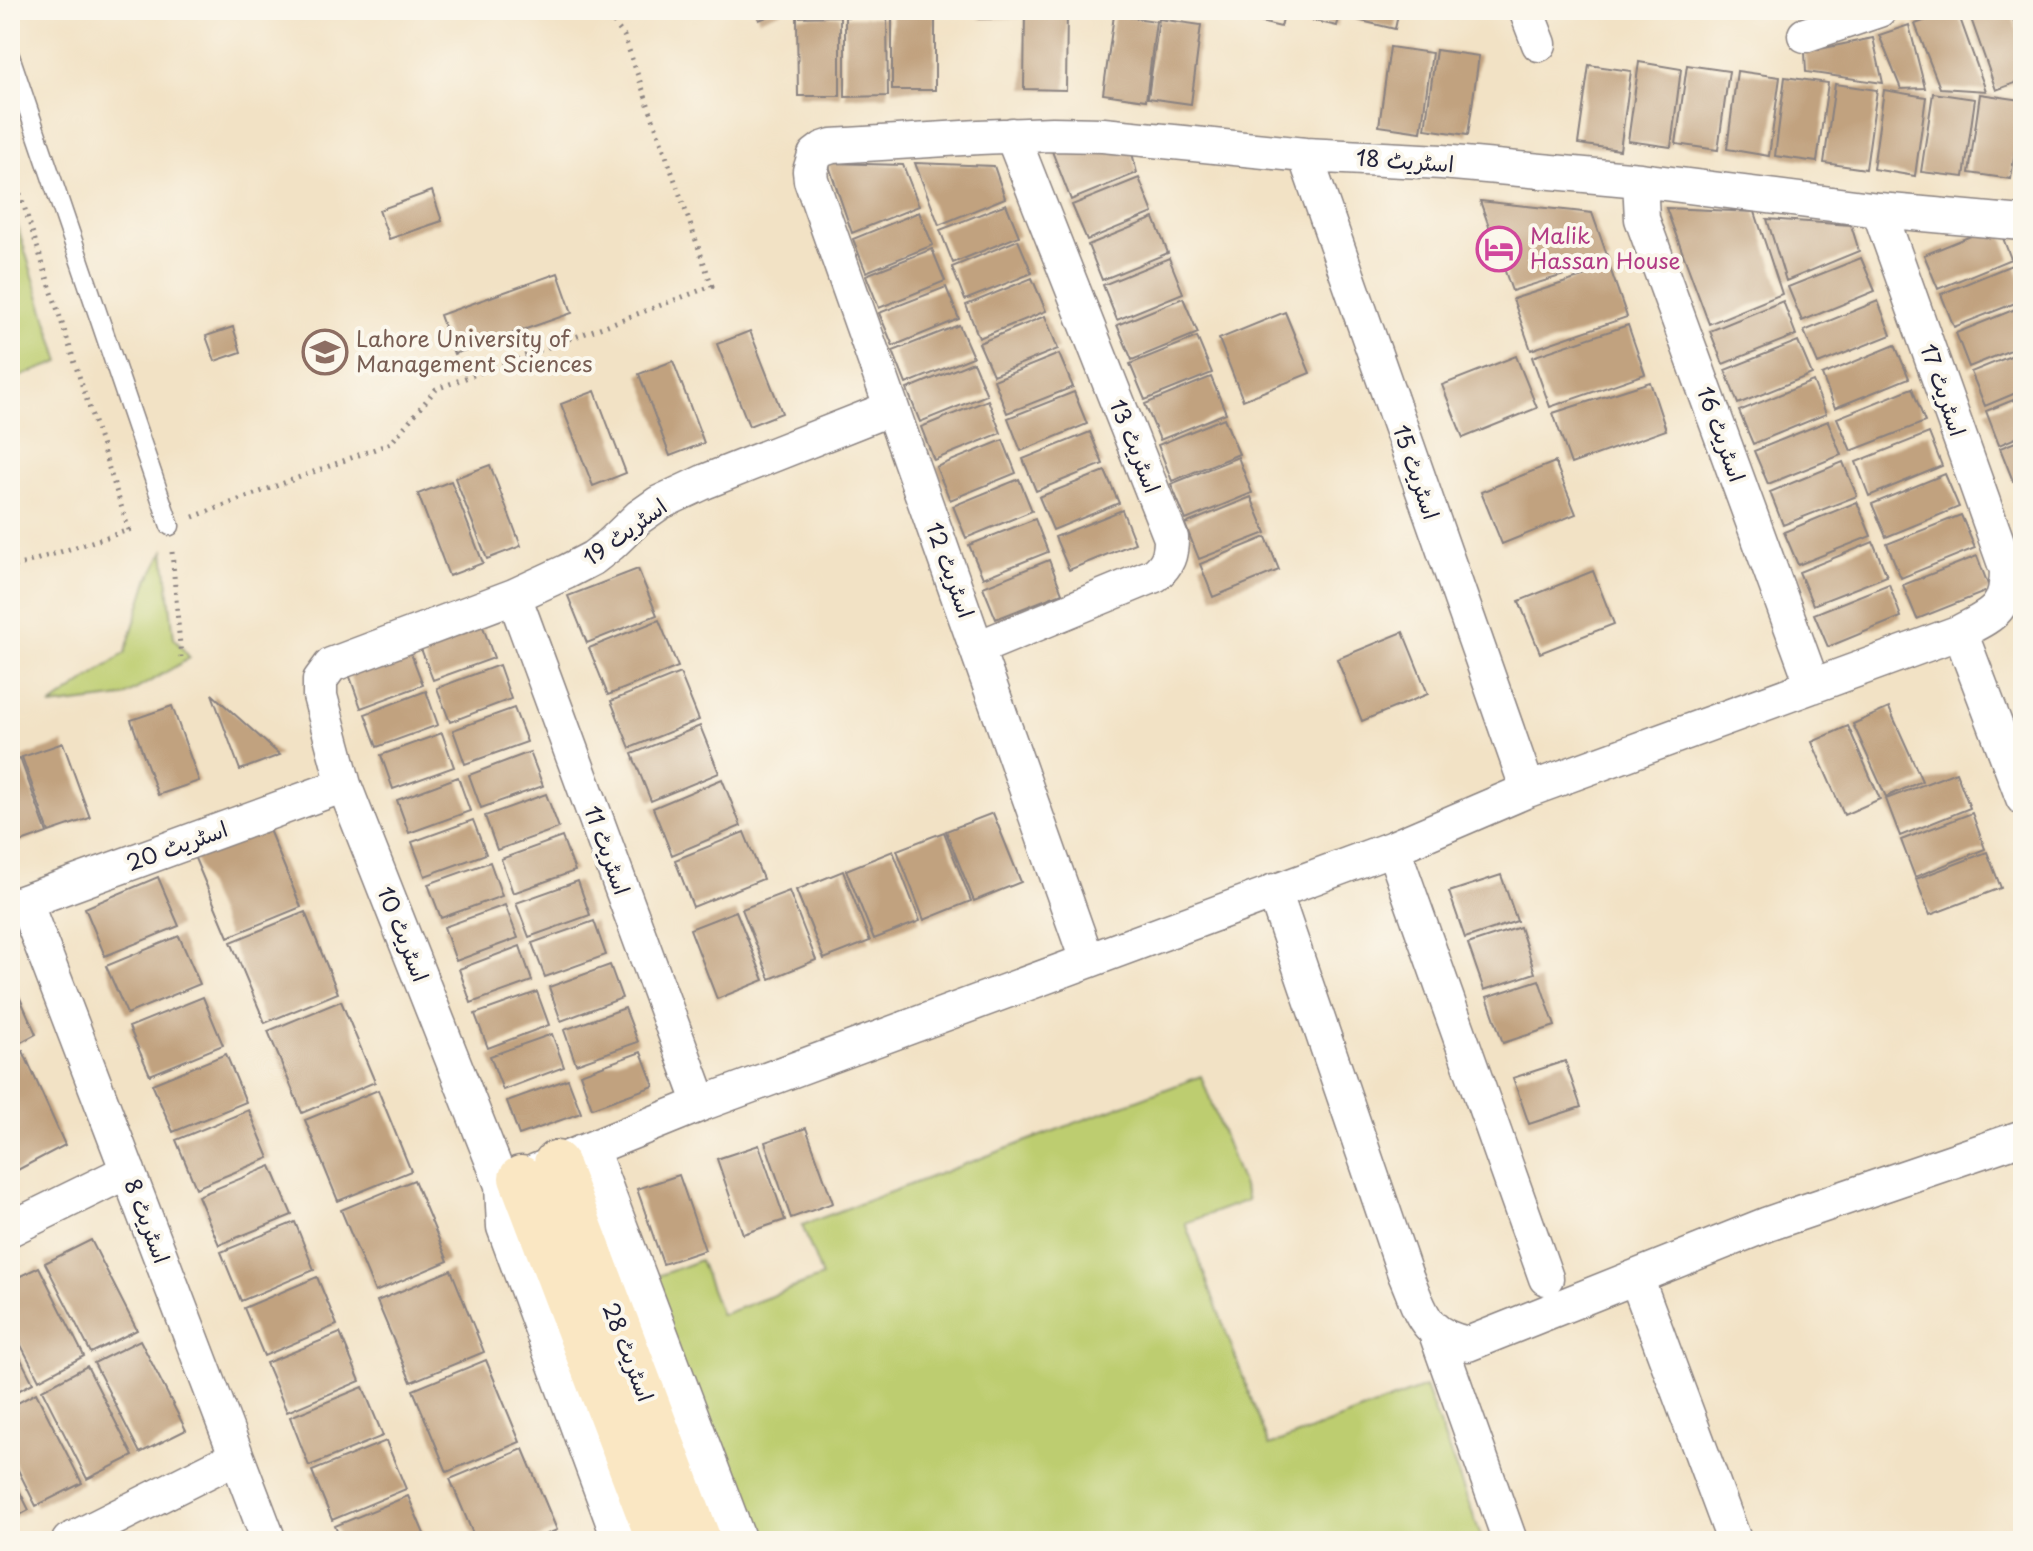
<svg xmlns="http://www.w3.org/2000/svg" width="2033" height="1551" viewBox="0 0 2033 1551" font-family="'Playpen Sans','Playpen Sans Arabic',sans-serif">
  <rect width="100%" height="100%" fill="#fbf7ec"/>
  <filter id="ink" filterUnits="userSpaceOnUse"><feTurbulence type="fractalNoise" baseFrequency=".0125" numOctaves="2"/><feDisplacementMap in="SourceGraphic" scale="16" xChannelSelector="R" yChannelSelector="G"/><feConvolveMatrix kernelMatrix="1 2 1 2 8 2 1 2 1" color-interpolation-filters="sRGB"/></filter>
  <filter id="wash" filterUnits="userSpaceOnUse"><feTurbulence type="fractalNoise" baseFrequency=".006" numOctaves="4" result="noise"/><feDisplacementMap in="SourceGraphic" scale="32" xChannelSelector="R" yChannelSelector="G"/><feGaussianBlur stdDeviation="1.8" result="paint"/><feColorMatrix in="noise" values="0 0 0 0 0 0 0 0 0 0 0 0 0 0 0 0 0 1.4 0 .05"/><feComposite in="paint" operator="in"/></filter>
  <g filter="url(#wash)">
    <rect width="100%" height="100%" fill="#f2e2c5"/>
    <path fill="#bdcd70" stroke="#707856" stroke-width="2" d="M10,203L60,362L10,380Z
      M164,551L174,638L190,658L123,697L50,706L125,653L148,580Z
      M1201,1076L1248,1200L1185,1223L1269,1446L1425,1387L1483,1541H729L631,1286L700,1260L721,1315L822,1277L802,1225Z"/>
    <g id="blocks">
      <path fill="#c1a27f" d="M755,10H785L759,20Z
        M935,10V90H892V11Z
        M980,10H1021V18L979,19Z
        M1025,10H1067L1066,90L1024,89Z
        M1241,10H1285L1281,27L1239,17Z
        M1290,10H1341L1337,26L1289,15Z
        M1343,10H1399L1395,29L1341,16Z
        M1954,10H1957L1986,91L1940,88L1915,24Z
        M1968,10H2010L2023,47V80L1996,90Z
        M1114,15L1156,21L1146,100L1103,94Z
        M840,16V96H798L797,17Z
        M845,17H887L888,96L845,97Z
        M1159,19L1201,25L1191,104L1148,98Z
        M1909,25L1925,88L1901,89L1879,35Z
        M1873,38L1883,83L1806,72L1805,52Z
        M1390,47L1432,53L1421,132L1379,126Z
        M1436,50L1479,56L1468,135L1425,129Z
        M1639,62L1681,69L1671,147L1628,141Z
        M1589,65L1631,71L1620,150L1578,144Z
        M1687,65L1729,71L1718,150L1676,144Z
        M1737,71L1780,77L1769,156L1727,149Z
        M1785,77L1828,83L1817,162L1775,156Z
        M1835,84L1877,90L1866,169L1824,163Z
        M1884,90L1926,97L1915,176L1873,169Z
        M1933,93L1975,99L1964,177L1921,172Z
        M1980,94L2022,100L2011,179L1969,173Z
        M1050,146L1131,149L1137,173L1071,200Z
        M828,163L903,165L919,206L852,233Z
        M915,163L994,166L1005,198L939,225Z
        M1139,178L1153,213L1087,240L1072,205Z
        M432,191L442,221L389,239L379,210Z
        M1480,201L1592,213L1609,261L1512,291Z
        M1006,204L1019,236L953,263L940,230Z
        M1666,208L1755,212L1782,294L1709,324Z
        M919,212L933,245L866,272L853,239Z
        M1154,218L1168,253L1102,280L1088,245Z
        M1767,219L1851,225L1859,251L1786,281Z
        M1998,225L2011,259L1938,289L1924,255Z
        M1018,240L1032,273L965,300L952,267Z
        M932,249L945,281L879,308L866,275Z
        M1169,258L1183,293L1117,320L1103,285Z
        M1861,258L1875,291L1802,321L1788,287Z
        M2014,264L2023,285V300L1954,327L1941,294Z
        M1610,268L1627,317L1531,350L1513,299Z
        M558,273L572,313L454,354L440,315Z
        M1032,278L1046,311L979,338L966,305Z
        M946,287L959,319L893,346L879,313Z
        M1183,298L1198,333L1132,360L1117,325Z
        M1783,301L1796,335L1723,364L1710,331Z
        M1878,301L1891,335L1818,364L1804,331Z
        M2023,306V345L1969,367L1956,333Z
        M1285,312L1310,373L1243,400L1219,339Z
        M1045,316L1058,349L993,375L979,343Z
        M959,325L973,357L906,384L893,351Z
        M1628,325L1645,374L1550,407L1532,357Z
        M233,327L241,352L215,361L206,336Z
        M750,331L782,413L749,426L717,344Z
        M1197,337L1212,373L1145,400L1130,364Z
        M1798,341L1812,374L1738,404L1725,370Z
        M1895,345L1909,378L1835,408L1822,375Z
        M2023,351V390L1985,406L1971,372Z
        M1059,354L1073,387L1007,413L994,380Z
        M1516,356L1537,408L1463,438L1442,385Z
        M673,361L704,443L670,456L639,374Z
        M973,362L987,395L920,422L907,389Z
        M1211,377L1226,413L1160,440L1145,404Z
        M1813,381L1826,414L1753,444L1739,411Z
        M1650,382L1666,430L1571,464L1553,413Z
        M1912,388L1925,422L1851,451L1837,418Z
        M595,391L626,473L593,486L561,404Z
        M1074,392L1087,424L1021,451L1008,418Z
        M2023,396V435L1999,445L1986,411Z
        M988,400L1001,433L934,460L921,427Z
        M1224,418L1239,454L1172,481L1158,445Z
        M1828,421L1841,455L1768,484L1754,451Z
        M1090,432L1103,464L1036,491L1023,459Z
        M1929,433L1942,466L1869,496L1856,462Z
        M2023,439V478L2013,481L2000,448Z
        M1003,440L1016,473L950,500L936,467Z
        M1238,457L1252,493L1186,520L1171,484Z
        M1555,462L1576,514L1502,544L1481,492Z
        M1843,462L1857,496L1783,525L1770,492Z
        M490,465L521,546L487,559L455,478Z
        M1105,471L1119,503L1053,530L1039,497Z
        M1945,474L1959,507L1886,537L1872,504Z
        M1019,479L1032,511L966,538L953,506Z
        M451,481L483,563L449,576L418,494Z
        M1251,497L1266,533L1199,559L1185,524Z
        M1857,502L1871,536L1798,565L1784,532Z
        M1122,510L1135,543L1069,570L1055,537Z
        M1961,515L1975,548L1901,578L1887,544Z
        M1035,519L1048,552L983,578L969,545Z
        M1266,537L1279,570L1213,597L1200,564Z
        M1873,542L1887,576L1813,605L1799,572Z
        M1977,556L1990,590L1917,619L1903,585Z
        M1049,560L1062,593L996,619L983,587Z
        M638,569L657,615L587,643L568,596Z
        M1593,571L1614,624L1540,653L1519,601Z
        M1889,584L1901,617L1828,647L1814,614Z
        M659,620L678,667L608,695L589,648Z
        M482,624L494,658L433,680L420,646Z
        M1403,632L1428,694L1362,721L1337,659Z
        M410,651L423,685L361,708L349,674Z
        M499,665L511,699L450,722L437,688Z
        M680,673L699,720L630,748L611,701Z
        M426,691L438,725L377,747L365,714Z
        M212,694L280,755L240,770Z
        M172,706L199,781L158,795L131,720Z
        M514,708L527,742L465,764L453,730Z
        M1889,708L1922,781L1886,797L1853,724Z
        M700,726L719,773L651,801L632,754Z
        M1848,726L1880,799L1844,815L1812,742Z
        M442,733L454,767L393,789L381,755Z
        M63,743L90,818L49,832L22,757Z
        M530,752L543,786L481,808L469,775Z
        M20,758L47,833L10,846V761Z
        M1956,772L1970,808L1900,836L1886,799Z
        M458,777L470,811L409,833L397,800Z
        M722,779L741,826L672,855L653,808Z
        M546,794L559,828L497,850L485,816Z
        M993,813L1021,882L974,901L946,831Z
        M1972,813L1985,849L1915,877L1901,840Z
        M473,820L486,854L425,876L412,842Z
        M267,825L301,907L228,937L194,856Z
        M744,832L763,879L693,907L675,860Z
        M944,832L971,901L924,920L897,850Z
        M562,837L575,871L513,893L501,859Z
        M893,851L920,921L874,939L846,870Z
        M1987,852L2001,888L1930,915L1916,879Z
        M490,862L502,896L441,918L428,884Z
        M843,871L870,941L824,959L796,890Z
        M1501,875L1517,921L1465,938L1449,892Z
        M158,877L179,926L105,956L85,908Z
        M578,881L590,915L529,937L516,903Z
        M789,891L816,960L770,979L742,909Z
        M505,905L518,938L456,961L444,927Z
        M736,911L764,980L717,999L690,929Z
        M305,912L338,993L265,1023L231,942Z
        M594,921L606,955L545,977L532,943Z
        M1520,927L1535,973L1484,990L1468,944Z
        M179,936L200,984L127,1014L106,966Z
        M520,946L532,981L471,1003L459,969Z
        M610,965L622,998L561,1021L549,987Z
        M10,976L36,1034L10,1048Z
        M1539,980L1555,1026L1503,1043L1487,997Z
        M537,992L549,1025L488,1048L475,1014Z
        M203,997L223,1045L150,1075L129,1027Z
        M341,1001L375,1082L302,1113L268,1031Z
        M625,1008L638,1042L576,1064L564,1030Z
        M552,1034L564,1067L503,1090L490,1056Z
        M23,1051L65,1145L10,1174V1058Z
        M641,1052L654,1086L592,1108L580,1074Z
        M226,1054L246,1102L173,1132L152,1084Z
        M1565,1061L1581,1107L1529,1124L1513,1078Z
        M568,1079L581,1113L519,1135L507,1101Z
        M378,1090L411,1171L338,1201L305,1120Z
        M249,1110L269,1158L196,1188L176,1140Z
        M806,1128L833,1203L791,1218L765,1142Z
        M759,1145L785,1220L743,1234L717,1159Z
        M271,1166L292,1215L219,1245L198,1196Z
        M679,1175L705,1250L663,1264L637,1189Z
        M414,1180L448,1261L375,1292L341,1210Z
        M295,1222L314,1270L241,1301L221,1252Z
        M91,1240L137,1330L91,1353L45,1263Z
        M39,1267L84,1356L39,1380L10,1324V1281Z
        M451,1270L484,1352L411,1382L377,1301Z
        M317,1277L337,1325L264,1356L244,1308Z
        M340,1333L360,1381L287,1412L266,1363Z
        M10,1338L33,1383L10,1395Z
        M140,1340L186,1430L140,1453L94,1363Z
        M486,1360L520,1442L447,1472L413,1390Z
        M87,1366L133,1456L87,1479L42,1390Z
        M363,1387L383,1436L309,1466L290,1417Z
        M36,1393L82,1483L36,1506L10,1454V1407Z
        M386,1441L406,1489L332,1520L312,1471Z
        M523,1449L557,1530L531,1541H476L450,1479Z
        M10,1472L29,1510L10,1520Z
        M408,1496L427,1541H341L335,1526Z"/>
    </g>
  </g>
  <g filter="url(#ink)">
    <use href="#blocks" fill-opacity="0" stroke="#8a8280" stroke-width="2"/>
    <g fill="none" stroke-linecap="round" stroke-linejoin="round">
      <g stroke="#8a8280" stroke-width="21">
        <path id="lane" d="M10,56L170,526"/>
      </g>
      <g stroke="#8a8280" stroke-width="37">
        <path id="street" d="M1526,10L1539,44
          M1805,35L1879,10
          M1305,155L1528,790
          M1640,180L1642,219L1813,686
          M514,596L701,1104
          M1960,632L2023,798
          M978,648L1155,575C1168,564 1171,555 1171,538L1012,135
          M1393,848L1546,1278
          M1274,891L1405,1274C1422,1313 1422,1334 1468,1344L1768,1224L2023,1137
          M25,902L269,1541
          M10,907L344,785
          M1087,960L811,180L810,171L815,155L823,149L832,146L979,137L1052,134L1103,135L1305,155L1442,162L1640,180L1879,210L2023,223
          M591,1149L739,1541
          M536,1171L701,1104L1393,848L1528,790L1960,632C1992,615 2007,611 2007,570L1879,210
          M10,1229L128,1171
          M1636,1277L1734,1540
          M1436,1333L1510,1541
          M69,1541L236,1457
          M620,1541L504,1227L502,1185L344,785L320,696V680L331,665L514,596L566,572L593,558L611,544L639,517L659,503L704,482L891,408"/>
      </g>
      <g stroke="#8a8280" stroke-width="47">
        <path id="secondary" d="M556,1163L699,1541
          M521,1178L659,1541"/>
      </g>
      <path stroke="#8a8280" stroke-width="5" stroke-dasharray="2 6" stroke-linecap="butt" d="M10,163L129,530L10,568
        M193,517L391,443L436,389L712,286L624,36L604,10
        M172,552L181,657"/>
      <use href="#lane" stroke="#fff" stroke-width="18"/>
      <use href="#street" stroke="#fff" stroke-width="34"/>
      <use href="#secondary" stroke="#fae7c3" stroke-width="44"/>
    </g>
  </g>
  <defs>
    <g id="hotel-ring" transform="scale(2.3)"><circle r="9.5" fill="#fbf7ec" stroke="#d1479c" stroke-width="1.5"/><path d="M-6-4.5h1.5V1H6V5H4.5V3h-9V5H-6ZM-4 0a1.8 1.8 0 1 1 3.6 0ZM.5 0V-2.5h3Q6-2.5 6 0Z" fill="#d1479c"/></g>
    <g id="university-ring" transform="scale(2.3)"><circle r="9.5" fill="#fbf7ec" stroke="#8d6e63" stroke-width="1.5"/><path d="M0-5L7-2L0 1L-7-2ZM-4 1L0 2.5L4 1V4Q0 6-4 4Z" fill="#8d6e63"/></g>
  </defs>
  <g fill-rule="evenodd">
    <use href="#hotel-ring" x="1499" y="249"/>
    <use href="#university-ring" x="325" y="352"/>
  </g>
  <g text-anchor="middle" stroke-width="8" stroke-linejoin="round" paint-order="stroke">
    <g font-size="22" fill="#22223b" stroke="#fbf7ec">
      <text transform="translate(1405 161) rotate(4)" y="8">اسٹریٹ 18</text>
      <text transform="translate(1943 390) rotate(71)" y="8">اسٹریٹ 17</text>
      <text transform="translate(1721 434) rotate(70)" y="8">اسٹریٹ 16</text>
      <text transform="translate(1135 446) rotate(68)" y="8">اسٹریٹ 13</text>
      <text transform="translate(1416 472) rotate(71)" y="8">اسٹریٹ 15</text>
      <text transform="translate(625 532) rotate(-36)" y="8">اسٹریٹ 19</text>
      <text transform="translate(950 570) rotate(70)" y="8">اسٹریٹ 12</text>
      <text transform="translate(177 846) rotate(-20)" y="8">اسٹریٹ 20</text>
      <text transform="translate(607 850) rotate(70)" y="8">اسٹریٹ 11</text>
      <text transform="translate(403 934) rotate(68)" y="8">اسٹریٹ 10</text>
      <text transform="translate(147 1221) rotate(69)" y="8">اسٹریٹ 8</text>
      <text transform="translate(628 1352) rotate(69)" y="8">اسٹریٹ 28</text>
    </g>
    <g font-size="22" fill="#b23c85" stroke="#fbf7ec" text-anchor="start">
      <text x="1530" y="244">Malik<tspan x="1530" dy="25">Hassan House</tspan></text>
    </g>
    <g font-size="22" fill="#785e54" stroke="#fbf7ec" text-anchor="start">
      <text x="356" y="347">Lahore University of<tspan x="356" dy="25">Management Sciences</tspan></text>
    </g>
  </g>
  <rect width="2033" height="1551" fill="none" stroke="#fbf7ec" stroke-width="40"/>
</svg>
